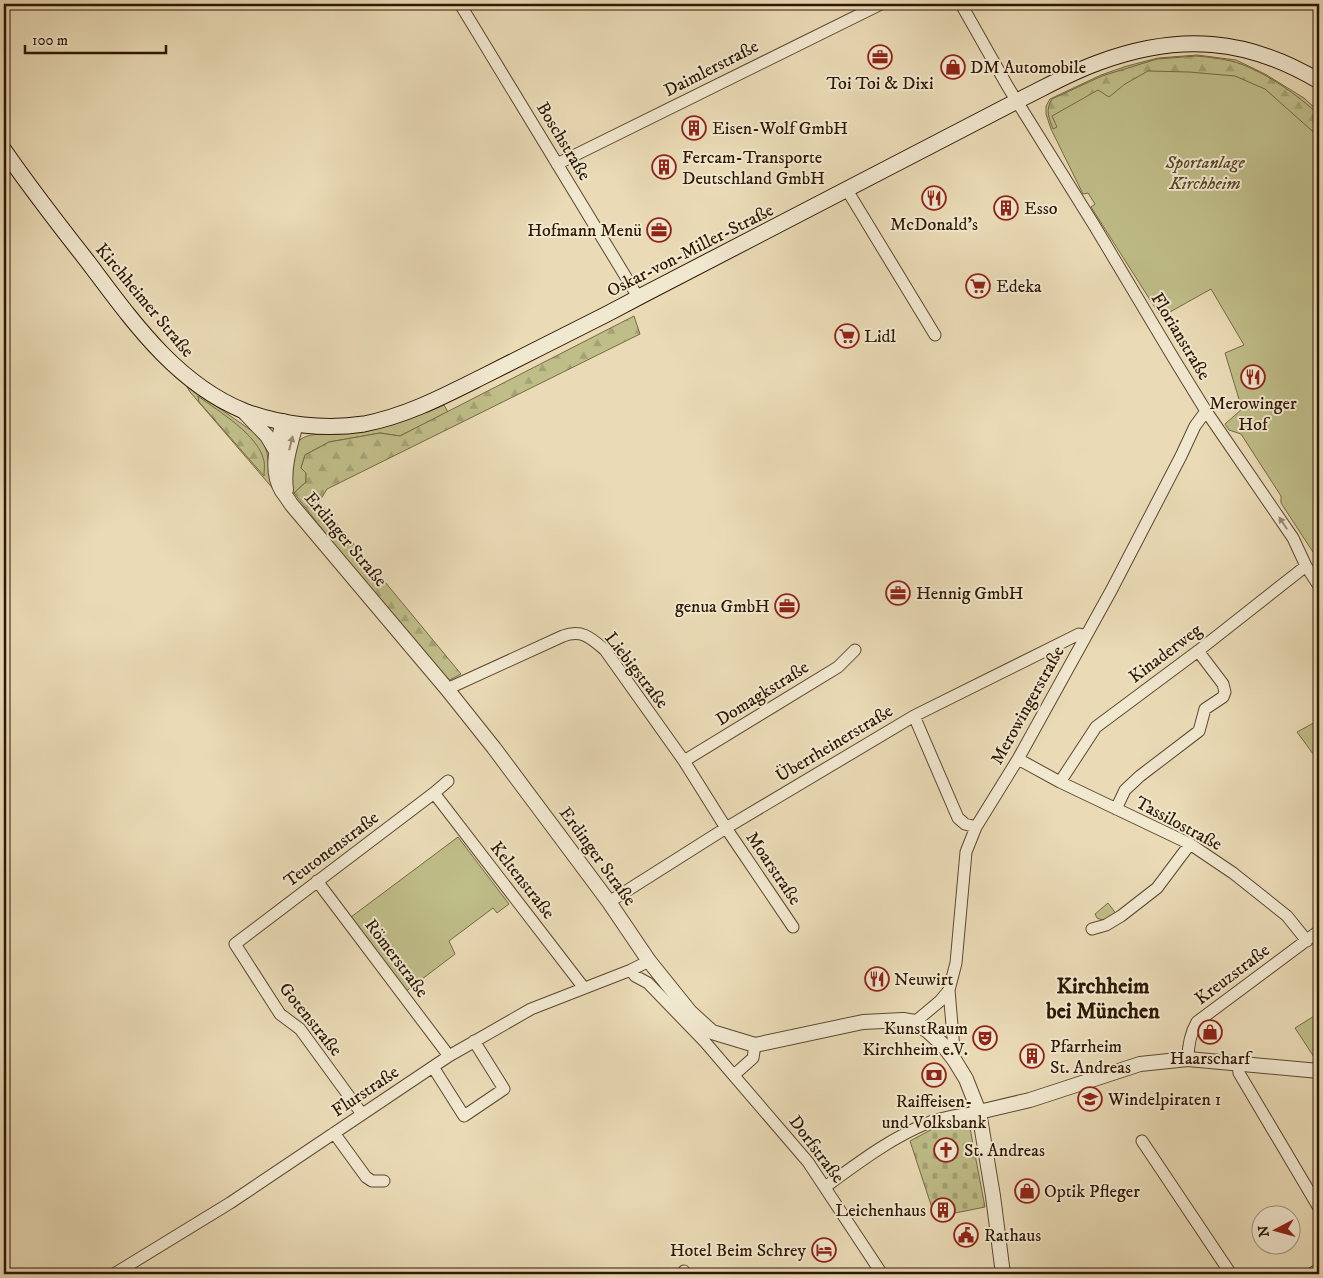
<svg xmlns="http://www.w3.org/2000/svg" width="1323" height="1278" viewBox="0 0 1323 1278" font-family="'IM FELL DW Pica',serif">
  <defs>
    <pattern id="forest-firs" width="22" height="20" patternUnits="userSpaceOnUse" patternTransform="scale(1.25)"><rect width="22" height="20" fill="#bfbd88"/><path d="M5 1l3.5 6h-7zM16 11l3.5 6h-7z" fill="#a4a274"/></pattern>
    <pattern id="cemetery-stones" width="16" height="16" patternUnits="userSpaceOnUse" patternTransform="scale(1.25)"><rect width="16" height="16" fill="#bfbd88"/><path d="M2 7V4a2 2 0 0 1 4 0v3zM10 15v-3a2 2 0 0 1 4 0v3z" fill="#a4a274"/></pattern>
  </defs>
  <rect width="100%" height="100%" fill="#eadbb6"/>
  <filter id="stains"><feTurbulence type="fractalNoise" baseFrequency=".004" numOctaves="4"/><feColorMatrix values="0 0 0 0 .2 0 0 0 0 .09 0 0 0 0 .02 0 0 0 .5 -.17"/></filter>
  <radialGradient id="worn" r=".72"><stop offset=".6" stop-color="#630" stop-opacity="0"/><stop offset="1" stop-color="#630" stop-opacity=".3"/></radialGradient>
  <path fill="#bfbd88" stroke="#766a45" d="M1197,55L1236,60L1265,74L1304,98L1319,112V547L1313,552L1281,503V496L1241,434L1229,430L1225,424L1242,409L1225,353L1244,345L1211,289L1161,317L1091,207L1095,204L1088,193L1083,194L1051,129L1046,114V106L1050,99L1101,75L1127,66L1158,58Z
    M186,385L262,438L267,453L270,475L275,491L190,392Z
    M444,405L448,412L400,436L380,433L329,442L305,455L301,468L306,473V482L294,493L291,494C290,481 289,448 301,439C312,432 326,435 338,434C378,431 408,420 444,405Z
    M1319,720V762L1297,732Z
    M458,837L509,904L497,913L493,908L449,941L455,954L405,992L351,917Z
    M1108,903L1117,915L1105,921L1097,918L1095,914Z
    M1319,1013V1057H1314L1295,1028Z"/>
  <path fill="url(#forest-firs)" stroke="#766a45" d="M1196,56C1207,57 1219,58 1231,61C1260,68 1298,95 1319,115V137L1265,89L1235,76L1189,72L1148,71L1125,84L1109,97L1098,90L1052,116L1057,127L1053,129C1049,118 1045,110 1052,99L1102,76L1157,59Z
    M634,316L640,334L327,489L319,502L461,674L446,682L421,655L294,493L306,482V473L301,468L305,455L329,442L380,433L400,436Z
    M198,396C219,412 258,434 264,461C265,465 264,471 264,476L199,402Z"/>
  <path fill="url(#cemetery-stones)" stroke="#766a45" d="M969,1123L985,1207L935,1217L910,1141L938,1126Z"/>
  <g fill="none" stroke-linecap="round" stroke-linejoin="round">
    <g stroke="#5d482f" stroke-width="13">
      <path id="minor" d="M460,4L638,297
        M961,4L1008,87L1094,225L1174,359L1206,411L1293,538L1306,566L1319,586
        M557,164L881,4
        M847,190L935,335
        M447,689L563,636C582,629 591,638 605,650L684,761L726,828L793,927
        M914,716L958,818L965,824L976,827
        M1018,759L1060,782L1190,844L1233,873L1287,916L1307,941
        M684,761L838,667L855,650
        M1060,782L1096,727L1198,651L1306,566
        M434,793L584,988
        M1116,809L1125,790L1140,776L1199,731L1205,709L1223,697L1225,692L1223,684L1198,651
        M317,881L449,1056
        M609,902L726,828L914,716L1079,634L1086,636
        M1092,929L1106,925L1121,916L1157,888L1190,844
        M631,970L635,976L648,983L705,1042L808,1162L882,1274
        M949,990L955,1061
        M915,1022L940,1001L949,990L956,963L966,852L976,827L1018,759L1112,589L1181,456L1195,426L1206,411
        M1188,1059C1188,1045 1190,1034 1197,1022L1319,931
        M1238,1064L1239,1073L1319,1208
        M433,1067L464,1116L504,1089L474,1041
        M734,1075L753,1058L755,1045
        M362,1114L300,1029L280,1014L235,944L434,793L448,781
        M334,1133L366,1177L372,1181H384
        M1142,1141L1231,1274
        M825,1187C858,1163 892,1137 930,1122C945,1117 963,1114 979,1112
        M684,1271L686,1274
        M114,1274L230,1203L449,1056L531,1009L631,970L649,961
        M1311,1274L1319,1269"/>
    </g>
    <g stroke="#5d482f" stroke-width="16">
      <path id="tertiary" d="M242,410L267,436L276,451
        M283,421C278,443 269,470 282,491C285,495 288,499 291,504L447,689L494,748L609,902L649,961L690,1012L712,1032L755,1045L863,1022L903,1020L915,1022L929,1032L942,1044L955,1061L966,1079L979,1112L993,1196L1003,1274
        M286,490C283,467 290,446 296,424
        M979,1112L1030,1100L1140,1064L1188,1059L1319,1071"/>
    </g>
    <g stroke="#2e1702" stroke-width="17">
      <path id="secondary" d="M4,150C31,189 59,225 88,262C131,319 175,383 244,411C281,425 325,430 364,424C406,416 444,396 482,377C524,356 565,335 607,314C743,242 880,172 1017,101C1044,88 1071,72 1100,62C1179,33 1247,38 1319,81"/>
    </g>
    <use href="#minor" stroke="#f1e8d0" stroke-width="11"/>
    <use href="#tertiary" stroke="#f1e8d0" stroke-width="14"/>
    <use href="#secondary" stroke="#f1e8d0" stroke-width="15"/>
  </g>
  <defs><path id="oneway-solid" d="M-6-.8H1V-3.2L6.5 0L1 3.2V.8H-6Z" transform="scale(1.25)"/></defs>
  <g fill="#998a73">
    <use href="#oneway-solid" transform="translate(291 443) rotate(-76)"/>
    <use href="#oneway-solid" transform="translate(1283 523) rotate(-124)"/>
  </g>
  <defs>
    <g id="office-ring" transform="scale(1.25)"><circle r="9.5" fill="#f1e8d0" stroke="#8f2418" stroke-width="1.5"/><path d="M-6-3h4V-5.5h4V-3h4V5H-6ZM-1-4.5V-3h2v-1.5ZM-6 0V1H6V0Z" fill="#8f2418"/></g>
    <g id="shop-ring" transform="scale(1.25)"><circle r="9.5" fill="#f1e8d0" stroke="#8f2418" stroke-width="1.5"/><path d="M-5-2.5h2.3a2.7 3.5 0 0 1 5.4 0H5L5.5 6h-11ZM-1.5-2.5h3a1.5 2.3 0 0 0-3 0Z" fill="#8f2418"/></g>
    <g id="building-ring" transform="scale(1.25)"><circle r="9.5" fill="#f1e8d0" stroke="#8f2418" stroke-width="1.5"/><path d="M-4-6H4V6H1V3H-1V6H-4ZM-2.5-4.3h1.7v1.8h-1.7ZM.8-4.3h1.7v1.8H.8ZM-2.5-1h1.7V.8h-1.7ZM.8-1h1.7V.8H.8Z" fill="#8f2418"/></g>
    <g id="restaurant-ring" transform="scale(1.25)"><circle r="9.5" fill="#f1e8d0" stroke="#8f2418" stroke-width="1.5"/><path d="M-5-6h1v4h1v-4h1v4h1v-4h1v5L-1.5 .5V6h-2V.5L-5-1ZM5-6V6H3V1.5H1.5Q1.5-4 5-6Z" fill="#8f2418"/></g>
    <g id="supermarket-ring" transform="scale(1.25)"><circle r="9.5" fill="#f1e8d0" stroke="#8f2418" stroke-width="1.5"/><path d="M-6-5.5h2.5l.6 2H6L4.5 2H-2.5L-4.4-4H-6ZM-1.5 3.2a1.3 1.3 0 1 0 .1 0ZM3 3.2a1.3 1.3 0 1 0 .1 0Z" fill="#8f2418"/></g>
    <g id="theatre-ring" transform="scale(1.25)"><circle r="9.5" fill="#f1e8d0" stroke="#8f2418" stroke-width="1.5"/><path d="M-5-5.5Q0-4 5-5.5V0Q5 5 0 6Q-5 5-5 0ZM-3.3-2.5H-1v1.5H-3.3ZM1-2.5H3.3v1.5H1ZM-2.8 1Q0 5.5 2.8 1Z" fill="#8f2418"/></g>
    <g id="bank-ring" transform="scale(1.25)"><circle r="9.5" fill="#f1e8d0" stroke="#8f2418" stroke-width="1.5"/><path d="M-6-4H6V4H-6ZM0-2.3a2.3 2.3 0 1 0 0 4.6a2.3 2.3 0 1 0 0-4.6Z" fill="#8f2418"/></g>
    <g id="school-ring" transform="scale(1.25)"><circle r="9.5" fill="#f1e8d0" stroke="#8f2418" stroke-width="1.5"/><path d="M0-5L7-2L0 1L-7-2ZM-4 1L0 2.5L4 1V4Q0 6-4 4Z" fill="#8f2418"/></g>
    <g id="church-ring" transform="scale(1.25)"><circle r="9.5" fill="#f1e8d0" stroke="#8f2418" stroke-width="1.5"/><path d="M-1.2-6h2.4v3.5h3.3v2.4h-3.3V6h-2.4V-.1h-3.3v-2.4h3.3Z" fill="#8f2418"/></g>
    <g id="civic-ring" transform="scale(1.25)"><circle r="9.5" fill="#f1e8d0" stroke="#8f2418" stroke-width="1.5"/><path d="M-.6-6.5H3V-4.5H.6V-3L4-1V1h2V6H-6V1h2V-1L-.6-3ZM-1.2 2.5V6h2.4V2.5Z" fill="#8f2418"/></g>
    <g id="hotel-ring" transform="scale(1.25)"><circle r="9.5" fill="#f1e8d0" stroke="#8f2418" stroke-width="1.5"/><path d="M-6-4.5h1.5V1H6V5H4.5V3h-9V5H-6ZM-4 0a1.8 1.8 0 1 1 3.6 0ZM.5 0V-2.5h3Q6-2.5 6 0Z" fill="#8f2418"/></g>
  </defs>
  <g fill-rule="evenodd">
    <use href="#office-ring" x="880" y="57"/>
    <use href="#shop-ring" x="953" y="67"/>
    <use href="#building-ring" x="694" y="128"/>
    <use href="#building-ring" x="664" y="167"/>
    <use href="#restaurant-ring" x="934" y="198"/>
    <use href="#building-ring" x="1006" y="208"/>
    <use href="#office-ring" x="659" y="230"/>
    <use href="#supermarket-ring" x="978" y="286"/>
    <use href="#supermarket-ring" x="847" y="336"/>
    <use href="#restaurant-ring" x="1253" y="377"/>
    <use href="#office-ring" x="898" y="593"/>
    <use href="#office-ring" x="787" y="606"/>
    <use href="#restaurant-ring" x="877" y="979"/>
    <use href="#shop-ring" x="1210" y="1032"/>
    <use href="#theatre-ring" x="985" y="1038"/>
    <use href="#building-ring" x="1032" y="1056"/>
    <use href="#bank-ring" x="934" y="1075"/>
    <use href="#school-ring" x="1090" y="1099"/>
    <use href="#church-ring" x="946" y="1150"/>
    <use href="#shop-ring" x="1027" y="1191"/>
    <use href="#building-ring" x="943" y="1210"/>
    <use href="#civic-ring" x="966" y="1235"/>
    <use href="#hotel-ring" x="824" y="1250"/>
  </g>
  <g text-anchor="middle" stroke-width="4" stroke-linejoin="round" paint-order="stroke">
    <g font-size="18" fill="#2e1702" stroke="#f1e8d0" text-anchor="start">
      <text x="970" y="73">DM Automobile</text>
      <text x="880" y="89" text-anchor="middle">Toi Toi &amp; Dixi</text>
      <text x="712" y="134">Eisen-Wolf GmbH</text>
      <text x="682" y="163">Fercam-Transporte<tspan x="682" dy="21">Deutschland GmbH</tspan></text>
      <text x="1024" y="214">Esso</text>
      <text x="934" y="230" text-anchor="middle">McDonald's</text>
      <text x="642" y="236" text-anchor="end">Hofmann Menü</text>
      <text x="996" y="292">Edeka</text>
      <text x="864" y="342">Lidl</text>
      <text x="1253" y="409" text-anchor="middle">Merowinger<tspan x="1253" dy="21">Hof</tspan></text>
      <text x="916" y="599">Hennig GmbH</text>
      <text x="770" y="612" text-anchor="end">genua GmbH</text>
      <text x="894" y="985">Neuwirt</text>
      <text x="968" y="1034" text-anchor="end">KunstRaum<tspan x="968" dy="21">Kirchheim e.V.</tspan></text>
      <text x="1050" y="1052">Pfarrheim<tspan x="1050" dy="21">St. Andreas</tspan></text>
      <text x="1210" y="1064" text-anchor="middle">Haarscharf</text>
      <text x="1108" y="1105">Windelpiraten 1</text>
      <text x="934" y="1107" text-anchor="middle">Raiffeisen-<tspan x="934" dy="21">und Volksbank</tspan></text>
      <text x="964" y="1156">St. Andreas</text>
      <text x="1044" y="1197">Optik Pfleger</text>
      <text x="926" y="1216" text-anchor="end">Leichenhaus</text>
      <text x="984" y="1241">Rathaus</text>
      <text x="806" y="1256" text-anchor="end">Hotel Beim Schrey</text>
    </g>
    <g font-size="18" fill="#2e1702" stroke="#f1e8d0">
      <text transform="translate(711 68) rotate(-27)" y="6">Daimlerstraße</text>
      <text transform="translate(564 141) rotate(59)" y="6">Boschstraße</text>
      <text transform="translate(690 250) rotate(-27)" y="6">Oskar-von-Miller-Straße</text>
      <text transform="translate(145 300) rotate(50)" y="6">Kirchheimer Straße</text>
      <text transform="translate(1181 336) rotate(59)" y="6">Florianstraße</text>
      <text transform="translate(346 539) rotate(50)" y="6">Erdinger Straße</text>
      <text transform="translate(1165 653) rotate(-37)" y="6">Kinaderweg</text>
      <text transform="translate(637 670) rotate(52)" y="6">Liebigstraße</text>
      <text transform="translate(762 693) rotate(-32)" y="6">Domagkstraße</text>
      <text transform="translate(1027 705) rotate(-61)" y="6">Merowingerstraße</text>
      <text transform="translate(834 743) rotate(-31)" y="6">Überrheinerstraße</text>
      <text transform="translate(1179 823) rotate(28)" y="6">Tassilostraße</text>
      <text transform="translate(331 849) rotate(-37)" y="6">Teutonenstraße</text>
      <text transform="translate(598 856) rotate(54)" y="6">Erdinger Straße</text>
      <text transform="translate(774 868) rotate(56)" y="6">Moarstraße</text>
      <text transform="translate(523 880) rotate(52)" y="6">Keltenstraße</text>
      <text transform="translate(397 958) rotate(53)" y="6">Römerstraße</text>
      <text transform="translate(1232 974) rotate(-37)" y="6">Kreuzstraße</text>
      <text transform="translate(311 1019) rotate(51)" y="6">Gotenstraße</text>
      <text transform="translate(365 1091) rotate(-34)" y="6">Flurstraße</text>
      <text transform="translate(817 1149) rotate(53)" y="6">Dorfstraße</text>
    </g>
    <g font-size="18" font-style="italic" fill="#5a492a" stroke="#f1e8d0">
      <text x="1205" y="168">Sportanlage<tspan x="1205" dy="21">Kirchheim</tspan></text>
    </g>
    <g font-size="22" font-weight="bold" fill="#2e1702" stroke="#f1e8d0">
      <text x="1103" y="993">Kirchheim<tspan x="1103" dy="25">bei München</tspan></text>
    </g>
  </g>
  <rect width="1323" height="1278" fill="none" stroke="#eadbb6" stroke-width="20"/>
  <rect x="5" y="5" width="1313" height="1268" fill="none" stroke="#2e1702" stroke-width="2.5"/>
  <rect x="10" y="10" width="1303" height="1258" fill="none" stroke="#2e1702"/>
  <g transform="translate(1276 1230) rotate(264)"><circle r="24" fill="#f1e8d0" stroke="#a3947e"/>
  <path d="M0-4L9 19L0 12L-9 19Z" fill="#8f2418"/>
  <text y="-8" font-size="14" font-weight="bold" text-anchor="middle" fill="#2e1702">N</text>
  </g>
  <path d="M25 45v8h141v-8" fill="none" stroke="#2e1702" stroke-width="2.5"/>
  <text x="32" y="45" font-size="15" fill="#2e1702" stroke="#f1e8d0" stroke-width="4" paint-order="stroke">100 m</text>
  <rect width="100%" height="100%" filter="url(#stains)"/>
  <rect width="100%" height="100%" fill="url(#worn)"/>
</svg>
